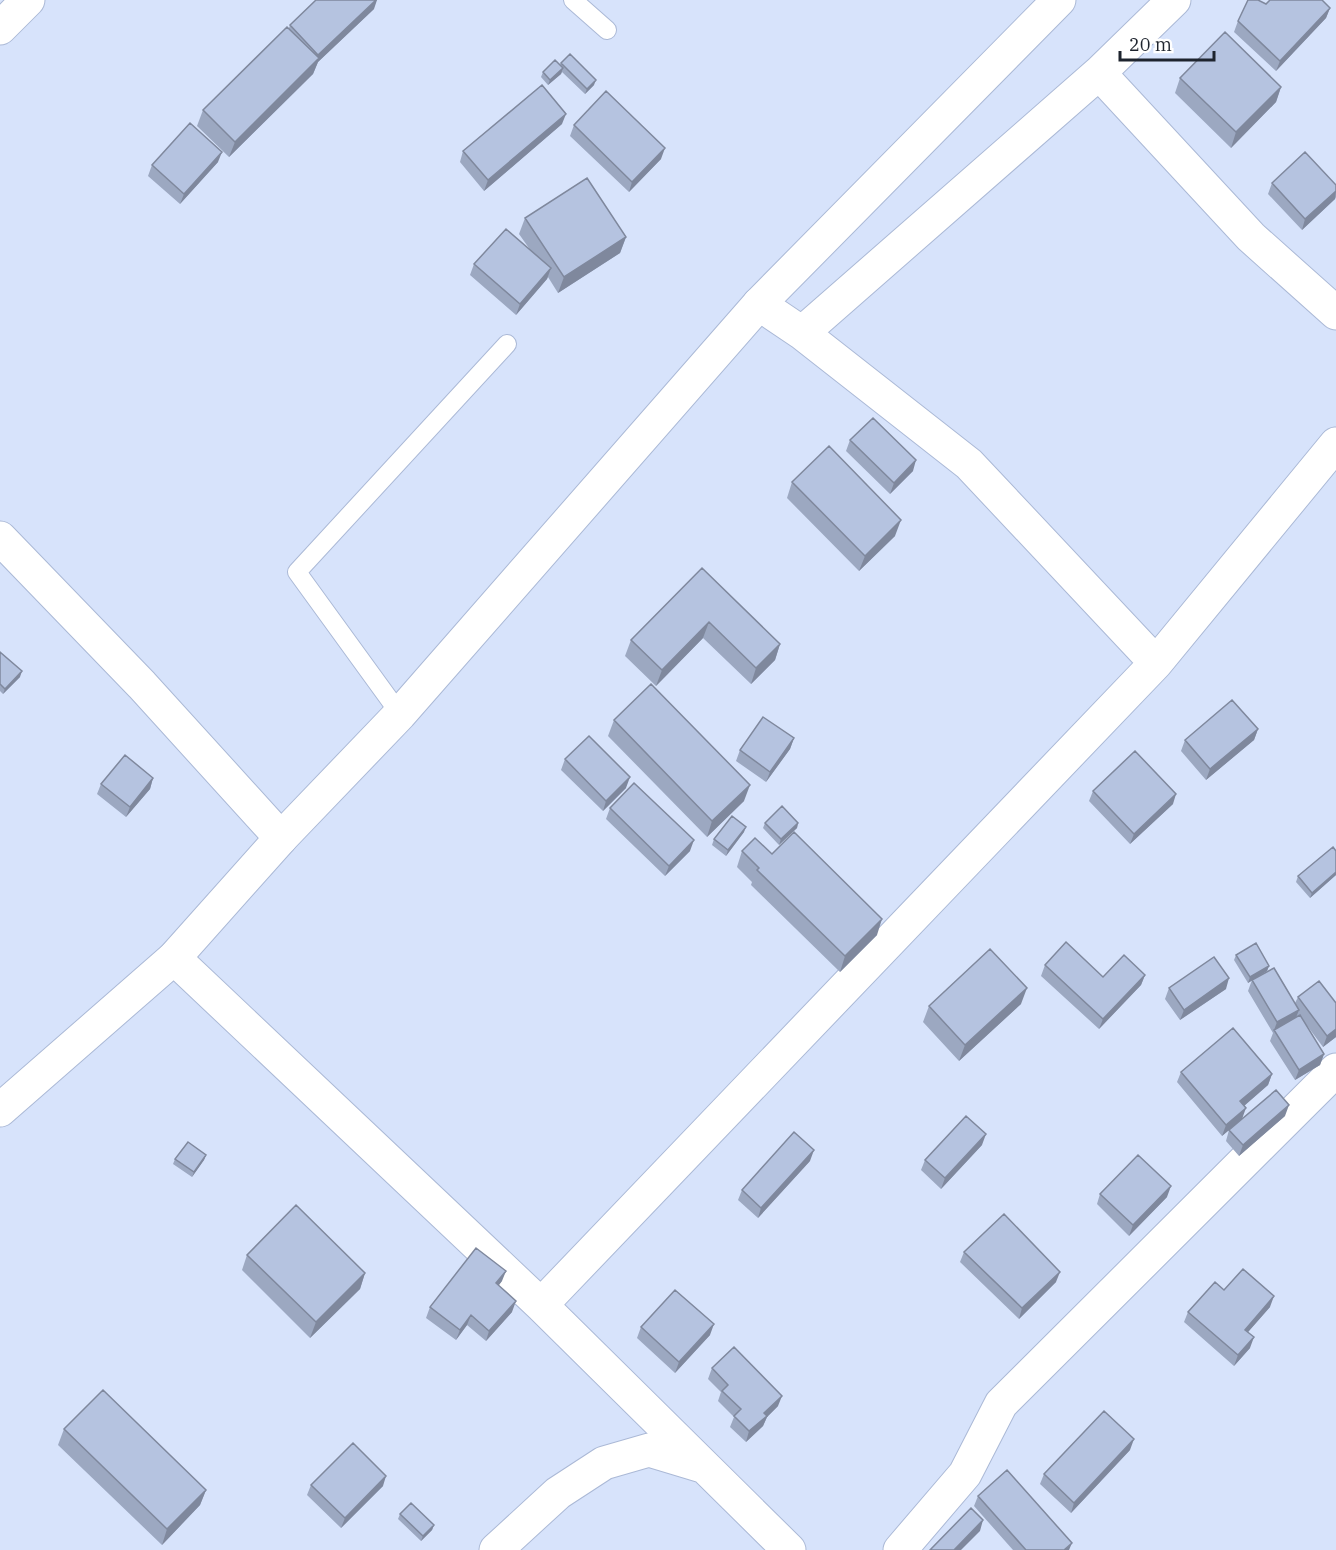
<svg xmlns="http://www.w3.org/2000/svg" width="1336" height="1550" viewBox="0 0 1336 1550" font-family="'IBM Plex Serif',serif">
  <rect width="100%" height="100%" fill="#d7e3fb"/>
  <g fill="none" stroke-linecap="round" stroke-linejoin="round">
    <g stroke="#abb9d6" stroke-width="20">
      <path id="service" d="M573,0L607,30
        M400,714L297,572L507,344"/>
    </g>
    <g stroke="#abb9d6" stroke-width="35">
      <path id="minor" d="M0,28L28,0
        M1099,73L1251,237L1336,313
        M759,304L802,333L969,464L1156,663L1336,444
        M802,333L1099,73L1174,0
        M0,538L142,685L281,838
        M174,958L541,1305L789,1550
        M541,1305L1156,663
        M496,1550L558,1493L604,1463L649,1450L702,1466
        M900,1550L965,1474L1001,1404L1336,1070"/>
    </g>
    <g stroke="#abb9d6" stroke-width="35">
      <path id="trunk" d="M0,1110L174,958L281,838L400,714L759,304L1059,0"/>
    </g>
    <use href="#service" stroke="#fff" stroke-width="18"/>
    <use href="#minor" stroke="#fff" stroke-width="33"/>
    <use href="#trunk" stroke="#fff" stroke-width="33"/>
  </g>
  <path fill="#9ca8c1" d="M1266,4L1330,8L1326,18L1276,71L1234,32L1238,21Z
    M374,9L318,62L313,74L229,157L197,126L203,110L289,28L290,25Z
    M561,63L594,85L585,94L562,72L561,74L548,85L541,77L543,72L560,65Z
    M1180,78L1281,87L1276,102L1231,148L1175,93Z
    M562,124L484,191L460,162L463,151Z
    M574,125L661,159L629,192L570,136Z
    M218,162L180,204L148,176L152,165Z
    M1272,183L1336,185V197L1335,199L1302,230L1268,194Z
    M525,218L626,237L620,253L558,293L548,277L547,279L516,315L470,275L474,264L531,251L519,234Z
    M850,440L913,471L890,494L846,451Z
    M792,482L895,536L859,571L787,498Z
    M702,568L780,644L775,660L751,684L703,638L656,686L625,656L631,640Z
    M0,652L20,677L3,694L0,691Z
    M614,720L744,801L707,837L608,736Z
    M1258,729L1254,740L1206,780L1181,751L1185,740Z
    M794,738L790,749L766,782L736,761L740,750Z
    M565,759L626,788L603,811L561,770Z
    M153,778L150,789L126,817L97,794L101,784Z
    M1093,791L1173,804L1130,844L1089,801Z
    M610,808L690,851L665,876L606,819Z
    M765,823H798L797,828L779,845L763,828Z
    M744,832L726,856L712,845L714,839Z
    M742,851L772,854L877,935L840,972L751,885L752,882L737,867Z
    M1336,851V875L1310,898L1296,882L1298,876Z
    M1236,955L1269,966L1267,971L1248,983L1234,960Z
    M1045,965L1103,977L1145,975L1141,985L1099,1029L1041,976Z
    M1252,980L1295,1003L1298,997L1336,1003V1037L1323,1047L1302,1019L1324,1054L1320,1065L1295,1080L1270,1041L1273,1033L1248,991Z
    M1169,988L1226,989L1180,1020L1165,999Z
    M1021,1004L959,1061L923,1022L929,1006Z
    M1181,1072L1272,1074L1268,1085L1244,1106L1242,1119L1222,1136L1177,1082Z
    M1285,1116L1239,1156L1226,1141L1229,1130Z
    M982,1145L941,1189L921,1170L925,1160Z
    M206,1155L204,1160L192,1177L173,1164L175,1159Z
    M810,1161L758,1218L738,1200L742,1190Z
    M1100,1194L1167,1197L1129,1236L1097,1204Z
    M964,1252L1056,1282L1019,1319L960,1262Z
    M247,1255L365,1273L360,1289L310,1338L242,1270Z
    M502,1281L498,1286L512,1312L486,1341L467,1325L456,1340L426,1318L430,1307Z
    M1224,1290L1270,1307L1248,1332L1250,1348L1234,1366L1184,1322L1188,1312Z
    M641,1327L710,1335L675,1373L637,1338Z
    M712,1368L778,1406L767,1417L763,1426L746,1442L730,1427L734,1417L718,1401L721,1392L708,1379Z
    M64,1429L206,1490L200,1505L162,1545L58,1445Z
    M1130,1450L1071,1513L1040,1484L1044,1474Z
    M311,1485L383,1486L341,1528L307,1495Z
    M978,1496L1069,1550H1013L974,1506Z
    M400,1514L434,1525L432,1530L421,1541L398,1519Z"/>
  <path fill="#7f889d" d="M376,0H377L374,9L318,62L313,74L229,157L235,142L316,61L318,55Z
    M1330,8L1326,18L1276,71L1280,61Z
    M563,68L561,74L548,85L550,80Z
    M596,80L594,85L585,94L587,89Z
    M1281,87L1276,102L1231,148L1236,132Z
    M566,114L562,124L484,191L488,180Z
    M665,148L661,159L629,192L632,182Z
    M222,152L218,162L180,204L184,194Z
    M1336,191L1335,199L1302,230L1305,219Z
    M626,237L620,253L558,293L564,277Z
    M551,268L547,279L516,315L520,304Z
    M916,460L913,471L890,494L894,483Z
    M901,520L895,536L859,571L865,556Z
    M709,622L703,638L656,686L662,670Z
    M780,644L775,660L751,684L756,668Z
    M22,671L20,677L3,694L5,689Z
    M1258,729L1254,740L1206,780L1210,769Z
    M794,738L790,749L766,782L770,772Z
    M630,777L626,788L603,811L606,801Z
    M153,778L150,789L126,817L130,807Z
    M750,785L744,801L707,837L712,821Z
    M1176,794L1173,804L1130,844L1134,834Z
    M798,823L797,828L779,845L781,839Z
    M746,827L744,832L726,856L728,850Z
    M694,840L690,851L665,876L669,866Z
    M1336,872V875L1310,898L1312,893Z
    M882,919L877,935L840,972L845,956Z
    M1269,966L1267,971L1248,983L1250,977Z
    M1145,975L1141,985L1099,1029L1103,1019Z
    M1229,978L1226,989L1180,1020L1184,1010Z
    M1027,988L1021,1004L959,1061L965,1045Z
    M1299,1010L1295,1020L1274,1030L1273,1033L1277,1022Z
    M1336,1029V1037L1323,1047L1327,1036Z
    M1324,1054L1320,1065L1295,1080L1299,1070Z
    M1272,1074L1268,1085L1237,1112L1240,1101Z
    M1289,1105L1285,1116L1239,1156L1243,1145Z
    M1246,1108L1242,1119L1222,1136L1226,1125Z
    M986,1134L982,1145L941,1189L945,1178Z
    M814,1150L810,1161L758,1218L761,1208Z
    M206,1155L204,1160L192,1177L194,1172Z
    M1171,1186L1167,1197L1129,1236L1133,1225Z
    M506,1271L502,1281L492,1294L496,1283Z
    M1060,1272L1056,1282L1019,1319L1022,1308Z
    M365,1273L360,1289L310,1338L316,1322Z
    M1274,1296L1270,1307L1241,1340L1245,1330Z
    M516,1301L512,1312L486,1341L489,1331Z
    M471,1315L467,1325L456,1340L460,1330Z
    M714,1324L710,1335L675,1373L679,1362Z
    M1254,1337L1250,1348L1234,1366L1238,1355Z
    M782,1396L778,1406L767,1417L763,1426L746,1442L749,1431L764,1413Z
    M1134,1439L1130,1450L1071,1513L1074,1503Z
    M386,1476L383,1486L341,1528L345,1518Z
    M206,1490L200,1505L162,1545L167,1529Z
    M983,1520L980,1531L961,1550H954Z
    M434,1525L432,1530L421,1541L423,1536Z
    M1072,1543L1069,1550H1064Z"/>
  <path fill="#b5c3e0" stroke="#7f889d" stroke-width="1.5" d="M316,0H376L318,55L290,25Z
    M1248,0H1258L1266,4L1270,0H1322L1330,8L1280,61L1238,21Z
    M287,27L319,58L235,142L203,110Z
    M1225,32L1281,87L1236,132L1180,78Z
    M570,54L596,80L587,89L561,63Z
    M555,60L563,68L550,80L543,72Z
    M542,85L566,114L488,180L463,151Z
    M606,91L665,148L632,182L574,125Z
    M190,123L222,152L184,194L152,165Z
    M1305,152L1336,185V191L1305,219L1272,183Z
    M587,178L626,237L564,277L525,218Z
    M506,229L551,268L520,304L474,264Z
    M873,418L916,460L894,483L850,440Z
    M829,446L901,520L865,556L792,482Z
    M702,568L780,644L756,668L709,622L662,670L631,640Z
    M0,652L22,671L5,689L0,684Z
    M651,684L750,785L712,821L614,720Z
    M1232,700L1258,729L1210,769L1185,740Z
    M763,717L794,738L770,772L740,750Z
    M589,736L630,777L606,801L565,759Z
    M1135,751L1176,794L1134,834L1093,791Z
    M125,755L153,778L130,807L101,784Z
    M634,783L694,840L669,866L610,808Z
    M782,806L798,823L781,839L765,823Z
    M732,816L746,827L728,850L714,839Z
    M794,832L882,919L845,956L757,870L759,868L742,851L755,838L772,854Z
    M1333,847L1336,851V872L1312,893L1298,876Z
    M1066,942L1103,977L1124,955L1145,975L1103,1019L1045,965Z
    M1256,943L1269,966L1250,977L1236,955Z
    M990,949L1027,988L965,1045L929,1006Z
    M1214,957L1229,978L1184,1010L1169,988Z
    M1274,968L1299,1010L1277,1022L1252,980Z
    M1319,981L1336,1003V1029L1327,1036L1298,997Z
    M1300,1015L1324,1054L1299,1070L1274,1030Z
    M1233,1028L1272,1074L1240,1101L1246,1108L1226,1125L1181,1072Z
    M1276,1090L1289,1105L1243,1145L1229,1130Z
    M966,1116L986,1134L945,1178L925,1160Z
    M794,1132L814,1150L761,1208L742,1190Z
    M188,1142L206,1155L194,1172L175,1159Z
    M1138,1155L1171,1186L1133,1225L1100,1194Z
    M296,1205L365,1273L316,1322L247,1255Z
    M1004,1214L1060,1272L1022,1308L964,1252Z
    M476,1248L506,1271L496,1283L516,1301L489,1331L471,1315L460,1330L430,1307Z
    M1243,1269L1274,1296L1245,1330L1254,1337L1238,1355L1188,1312L1215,1282L1224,1290Z
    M675,1290L714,1324L679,1362L641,1327Z
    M734,1347L782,1396L764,1413L767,1416L749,1431L734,1416L741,1409L722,1391L728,1385L712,1368Z
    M103,1390L206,1490L167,1529L64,1429Z
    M1104,1411L1134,1439L1074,1503L1044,1474Z
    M353,1443L386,1476L345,1518L311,1485Z
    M1007,1470L1072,1543L1064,1550H1026L978,1496Z
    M411,1503L434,1525L423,1536L400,1514Z
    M971,1508L983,1520L954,1550H930Z"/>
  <path d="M1120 51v9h94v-9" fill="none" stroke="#1e242e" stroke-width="3"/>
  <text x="1129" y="51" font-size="18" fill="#1e242e" stroke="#ffffff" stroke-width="4.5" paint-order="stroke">20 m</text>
</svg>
